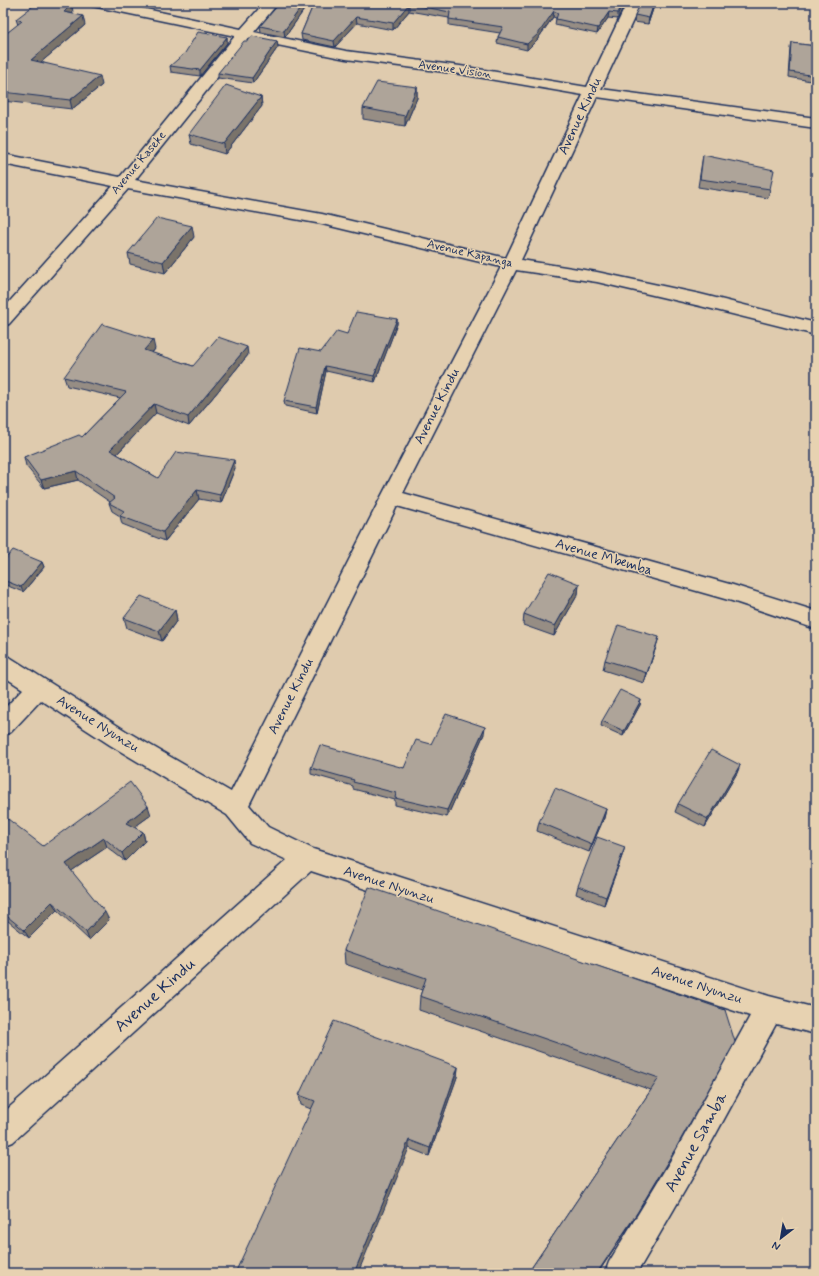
<svg xmlns="http://www.w3.org/2000/svg" width="819" height="1276" font-family="Mynerve,sans-serif">
<style>
.lines{fill:none;stroke-linecap:round;stroke-linejoin:round}
.street-casing{stroke:#1b2f5e;stroke-width:3}
.street{fill:#e7d2b1;fill-rule:evenodd}
.wall{fill:#968d84;stroke:#1b2f5e}
.shaded-wall{fill:#7a736b;stroke:#1b2f5e}
.building{fill:#aea499;stroke:#1b2f5e}
.labels{text-anchor:middle;dominant-baseline:central;stroke-width:3;stroke-linejoin:round;paint-order:stroke}
.far-street-label{font-size:12px;fill:#1b2f5e;stroke:#e7d2b1}
.street-label{font-size:14px;fill:#1b2f5e;stroke:#e7d2b1}
.near-street-label{font-size:17px;fill:#1b2f5e;stroke:#e7d2b1}
</style>
<rect width="100%" height="100%" fill="#dfcbae"/>
<filter id="ink" filterUnits="userSpaceOnUse"><feTurbulence type="fractalNoise" baseFrequency=".025" numOctaves="2"/><feDisplacementMap in="SourceGraphic" scale="8" xChannelSelector="R" yChannelSelector="G"/><feConvolveMatrix kernelMatrix="1 2 1 2 8 2 1 2 1" color-interpolation-filters="sRGB"/></filter>
<g filter="url(#ink)">
<g class="lines">
<defs>
<path id="street" d="M 90,3 L 117,3 L 241,29 L 264,3 L 278,3 L 254,32 L 346,51 L 460,66 L 587,87 L 627,3 L 641,3 L 601,89 L 816,118 L 816,128 L 597,97 L 521,260 L 597,272 L 700,294 L 816,323 L 816,335 L 700,306 L 597,282 L 516,270 L 403,493 L 733,585 L 816,611 L 816,629 L 732,601 L 397,506 L 249,805 L 268,827 L 313,849 L 769,996 L 816,1008 L 816,1034 L 776,1024 L 692,1178 L 637,1273 L 605,1273 L 609,1262 L 672,1158 L 750,1016 L 311,871 L 13,1142 L 3,1146 L 3,1113 L 287,860 L 250,843 L 227,815 L 110,745 L 41,700 L 11,732 L 3,735 L 3,710 L 23,689 L 3,676 L 3,655 L 11,658 L 126,731 L 231,792 L 381,497 L 501,267 L 322,224 L 128,189 L 9,324 L 3,326 L 3,309 L 113,186 L 3,164 L 3,154 L 120,177 L 235,36 L 97,7 L 92,6 ZM 248,39 L 346,59 L 460,74 L 583,95 L 506,258 L 322,214 L 135,180 Z"/>
</defs>
<use href="#street" class="street-casing"/>
<use href="#street" class="street"/>
</g>
<g class="wall">
<path d="M 280,3 L 308,3 L 308,4 L 285,37 L 261,32 L 260,26 Z"/>
<path d="M 314,3 L 625,3 L 618,19 L 608,18 L 597,34 L 555,25 L 556,18 L 553,17 L 537,40 L 527,50 L 497,43 L 498,37 L 500,33 L 449,25 L 449,18 L 409,11 L 393,30 L 357,23 L 335,47 L 302,40 L 301,34 Z"/>
<path d="M 641,3 L 655,3 L 648,24 L 634,22 L 635,15 Z"/>
<path d="M 73,13 L 73,14 L 85,25 L 41,62 L 102,85 L 72,109 L 3,101 L 3,36 L 18,25 L 16,19 Z"/>
<path d="M 227,37 L 227,43 L 200,76 L 171,72 L 170,66 Z"/>
<path d="M 248,41 L 277,41 L 278,47 L 253,83 L 218,78 L 218,73 Z"/>
<path d="M 792,43 L 816,46 L 816,82 L 789,77 L 791,48 Z"/>
<path d="M 417,87 L 417,98 L 405,126 L 363,119 L 363,108 Z"/>
<path d="M 261,97 L 262,106 L 225,154 L 191,144 L 189,134 Z"/>
<path d="M 703,155 L 770,189 L 768,198 L 698,187 Z"/>
<path d="M 194,237 L 165,273 L 130,264 L 128,253 Z"/>
<path d="M 397,319 L 397,324 L 375,382 L 326,371 L 317,413 L 285,406 L 284,401 L 321,352 L 347,334 Z"/>
<path d="M 155,349 L 152,353 L 193,366 L 248,355 L 189,426 L 156,413 L 117,454 L 158,478 L 235,468 L 221,503 L 199,499 L 165,541 L 122,524 L 120,516 L 112,511 L 109,503 L 110,502 L 78,480 L 44,488 L 26,466 L 24,457 L 82,437 L 120,398 L 67,386 L 64,377 Z"/>
<path d="M 3,562 L 42,562 L 44,567 L 23,592 L 3,584 Z"/>
<path d="M 579,584 L 578,594 L 554,636 L 523,625 L 524,614 Z"/>
<path d="M 175,610 L 177,620 L 162,641 L 127,628 L 124,618 Z"/>
<path d="M 656,647 L 644,683 L 603,670 L 605,660 Z"/>
<path d="M 641,700 L 640,705 L 623,736 L 601,726 L 602,721 Z"/>
<path d="M 484,734 L 447,817 L 395,805 L 395,800 L 353,789 L 353,786 L 311,774 L 311,768 L 404,768 L 431,744 Z"/>
<path d="M 740,765 L 737,773 L 705,827 L 675,812 L 678,804 Z"/>
<path d="M 606,809 L 604,818 L 589,852 L 537,831 L 539,822 Z"/>
<path d="M 151,815 L 134,827 L 143,832 L 145,841 L 125,861 L 107,847 L 71,871 L 109,920 L 89,940 L 57,910 L 29,938 L 3,917 L 3,824 L 43,846 Z"/>
<path d="M 622,856 L 604,905 L 576,894 L 578,886 Z"/>
<path d="M 344,950 L 725,1010 L 677,1146 L 631,1223 L 598,1273 L 528,1273 L 651,1090 L 419,1010 L 420,996 L 422,990 L 345,964 Z"/>
<path d="M 458,1067 L 457,1077 L 429,1156 L 301,1105 L 299,1095 Z"/>
</g>
<g class="shaded-wall">
<path d="M 304,3 L 308,3 L 308,4 L 285,37 L 284,31 Z"/>
<path d="M 623,3 L 625,3 L 618,19 L 618,13 Z"/>
<path d="M 654,3 L 655,3 L 648,24 L 649,18 Z"/>
<path d="M 72,4 L 73,13 L 66,20 L 64,12 Z"/>
<path d="M 409,4 L 409,11 L 393,30 L 393,23 Z"/>
<path d="M 554,11 L 553,17 L 537,40 L 527,50 L 527,44 Z"/>
<path d="M 609,12 L 608,18 L 597,34 L 598,28 Z"/>
<path d="M 83,16 L 85,25 L 33,69 L 31,60 Z"/>
<path d="M 356,17 L 357,23 L 335,47 L 334,41 Z"/>
<path d="M 227,37 L 227,43 L 200,76 L 200,70 Z"/>
<path d="M 277,41 L 278,47 L 253,83 L 252,78 Z"/>
<path d="M 100,76 L 102,85 L 72,109 L 70,100 Z"/>
<path d="M 417,87 L 417,98 L 405,126 L 405,116 Z"/>
<path d="M 261,97 L 262,106 L 225,154 L 224,144 Z"/>
<path d="M 192,226 L 194,237 L 165,273 L 163,262 Z"/>
<path d="M 397,319 L 397,324 L 375,382 L 374,376 Z"/>
<path d="M 153,340 L 155,349 L 146,359 L 144,350 Z"/>
<path d="M 247,347 L 248,355 L 189,426 L 188,417 Z"/>
<path d="M 325,366 L 326,371 L 317,413 L 316,407 Z"/>
<path d="M 154,404 L 156,413 L 112,459 L 110,450 Z"/>
<path d="M 234,460 L 235,468 L 221,503 L 220,495 Z"/>
<path d="M 76,471 L 78,480 L 44,488 L 41,480 Z"/>
<path d="M 197,490 L 199,499 L 165,541 L 163,532 Z"/>
<path d="M 42,562 L 44,567 L 23,592 L 21,587 Z"/>
<path d="M 579,584 L 578,594 L 554,636 L 555,626 Z"/>
<path d="M 175,610 L 177,620 L 162,641 L 159,631 Z"/>
<path d="M 659,637 L 656,647 L 644,683 L 647,673 Z"/>
<path d="M 641,700 L 640,705 L 623,736 L 624,731 Z"/>
<path d="M 485,727 L 484,734 L 447,817 L 447,810 Z"/>
<path d="M 740,765 L 737,773 L 705,827 L 708,819 Z"/>
<path d="M 148,806 L 151,815 L 129,831 L 126,823 Z"/>
<path d="M 606,809 L 604,818 L 589,852 L 592,844 Z"/>
<path d="M 143,832 L 145,841 L 125,861 L 122,853 Z"/>
<path d="M 104,838 L 107,847 L 70,872 L 66,864 Z"/>
<path d="M 625,847 L 622,856 L 604,905 L 606,897 Z"/>
<path d="M 52,902 L 57,910 L 29,938 L 24,930 Z"/>
<path d="M 105,912 L 109,920 L 89,940 L 86,932 Z"/>
<path d="M 458,1067 L 457,1077 L 429,1156 L 430,1148 Z"/>
<path d="M 409,1140 L 409,1148 L 358,1273 L 354,1273 Z"/>
<path d="M 637,1213 L 598,1273 L 597,1273 Z"/>
</g>
<g class="building">
<path d="M 37,3 L 67,3 L 72,4 L 64,12 L 83,16 L 31,60 L 100,76 L 70,100 L 3,92 L 3,36 L 22,21 L 16,19 Z"/>
<path d="M 280,3 L 304,3 L 284,31 L 260,26 Z"/>
<path d="M 314,3 L 623,3 L 618,13 L 609,12 L 598,28 L 556,19 L 558,13 L 554,11 L 538,34 L 527,44 L 498,37 L 503,27 L 449,19 L 450,12 L 409,4 L 393,23 L 356,17 L 334,41 L 301,34 Z"/>
<path d="M 641,3 L 654,3 L 649,18 L 635,15 Z"/>
<path d="M 198,32 L 227,37 L 200,70 L 170,66 L 185,53 Z"/>
<path d="M 252,36 L 277,41 L 252,78 L 218,73 L 244,41 L 248,41 Z"/>
<path d="M 792,43 L 816,46 L 816,76 L 790,72 Z"/>
<path d="M 377,82 L 417,87 L 405,116 L 363,108 Z"/>
<path d="M 226,85 L 261,97 L 224,144 L 189,134 Z"/>
<path d="M 703,155 L 774,170 L 770,189 L 700,179 Z"/>
<path d="M 157,218 L 192,226 L 163,262 L 128,253 Z"/>
<path d="M 356,312 L 397,319 L 374,376 L 325,366 L 316,407 L 284,401 L 300,348 L 321,352 L 337,331 L 347,334 Z"/>
<path d="M 102,324 L 153,340 L 144,350 L 193,366 L 218,337 L 247,347 L 188,417 L 154,404 L 110,450 L 158,478 L 176,452 L 234,460 L 220,495 L 197,490 L 163,532 L 120,516 L 124,511 L 109,503 L 115,498 L 76,471 L 41,480 L 24,457 L 79,435 L 82,437 L 126,392 L 64,377 Z"/>
<path d="M 13,550 L 42,562 L 21,587 L 3,580 L 3,562 Z"/>
<path d="M 549,572 L 579,584 L 555,626 L 524,614 Z"/>
<path d="M 141,596 L 175,610 L 159,631 L 124,618 Z"/>
<path d="M 618,625 L 659,637 L 647,673 L 605,660 Z"/>
<path d="M 620,690 L 641,700 L 624,731 L 602,721 Z"/>
<path d="M 446,714 L 485,727 L 447,810 L 395,798 L 396,793 L 353,782 L 354,780 L 311,768 L 320,745 L 404,768 L 416,740 L 431,744 Z"/>
<path d="M 711,750 L 740,765 L 708,819 L 678,804 Z"/>
<path d="M 130,782 L 148,806 L 126,823 L 143,832 L 122,853 L 104,838 L 66,864 L 105,912 L 86,932 L 52,902 L 24,930 L 3,913 L 3,824 L 8,819 L 43,846 Z"/>
<path d="M 555,788 L 606,809 L 592,844 L 539,822 Z"/>
<path d="M 597,837 L 625,847 L 606,897 L 578,886 Z"/>
<path d="M 369,887 L 725,1010 L 735,1042 L 677,1146 L 637,1213 L 597,1273 L 528,1273 L 659,1078 L 420,996 L 426,978 L 344,950 Z"/>
<path d="M 334,1021 L 458,1067 L 430,1148 L 409,1140 L 354,1273 L 235,1273 L 315,1101 L 299,1095 Z"/>
</g>
</g>
<g class="labels">
<g class="far-street-label">
<text transform="translate(455 70) rotate(8)">Avenue Vision</text>
<text transform="translate(139 163) rotate(-50)">Avenue Kaseke</text>
<text transform="translate(470 254) rotate(13)">Avenue Kapanga</text>
</g>
<g class="street-label">
<text transform="translate(580 116) rotate(-65)">Avenue Kindu</text>
<text transform="translate(437 406) rotate(-63)">Avenue Kindu</text>
<text transform="translate(604 557) rotate(16)">Avenue Mbemba</text>
<text transform="translate(291 696) rotate(-63)">Avenue Kindu</text>
<text transform="translate(98 724) rotate(32)">Avenue Nyunzu</text>
<text transform="translate(389 885) rotate(18)">Avenue Nyunzu</text>
<text transform="translate(697 985) rotate(18)">Avenue Nyunzu</text>
</g>
<g class="near-street-label">
<text transform="translate(155 995) rotate(-42)">Avenue Kindu</text>
<text transform="translate(696 1142) rotate(-61)">Avenue Samba</text>
</g>
</g>
<rect width="819" height="1276" fill="none" stroke="#e7d2b1" stroke-width="16"/>
<rect x="8" y="8" width="803" height="1260" fill="none" stroke="#1b2f5e" stroke-width="1.5" filter="url(#ink)"/>
<g transform="translate(781 1238) rotate(211)" stroke="#e7d2b1" stroke-width="3" paint-order="stroke">
<path d="M0-3L7 15L0 10L-7 15Z" fill="#1b2f5e"/>
<text y="-6" font-size="11" font-weight="bold" text-anchor="middle" fill="#1b2f5e">N</text>
</g>
</svg>
